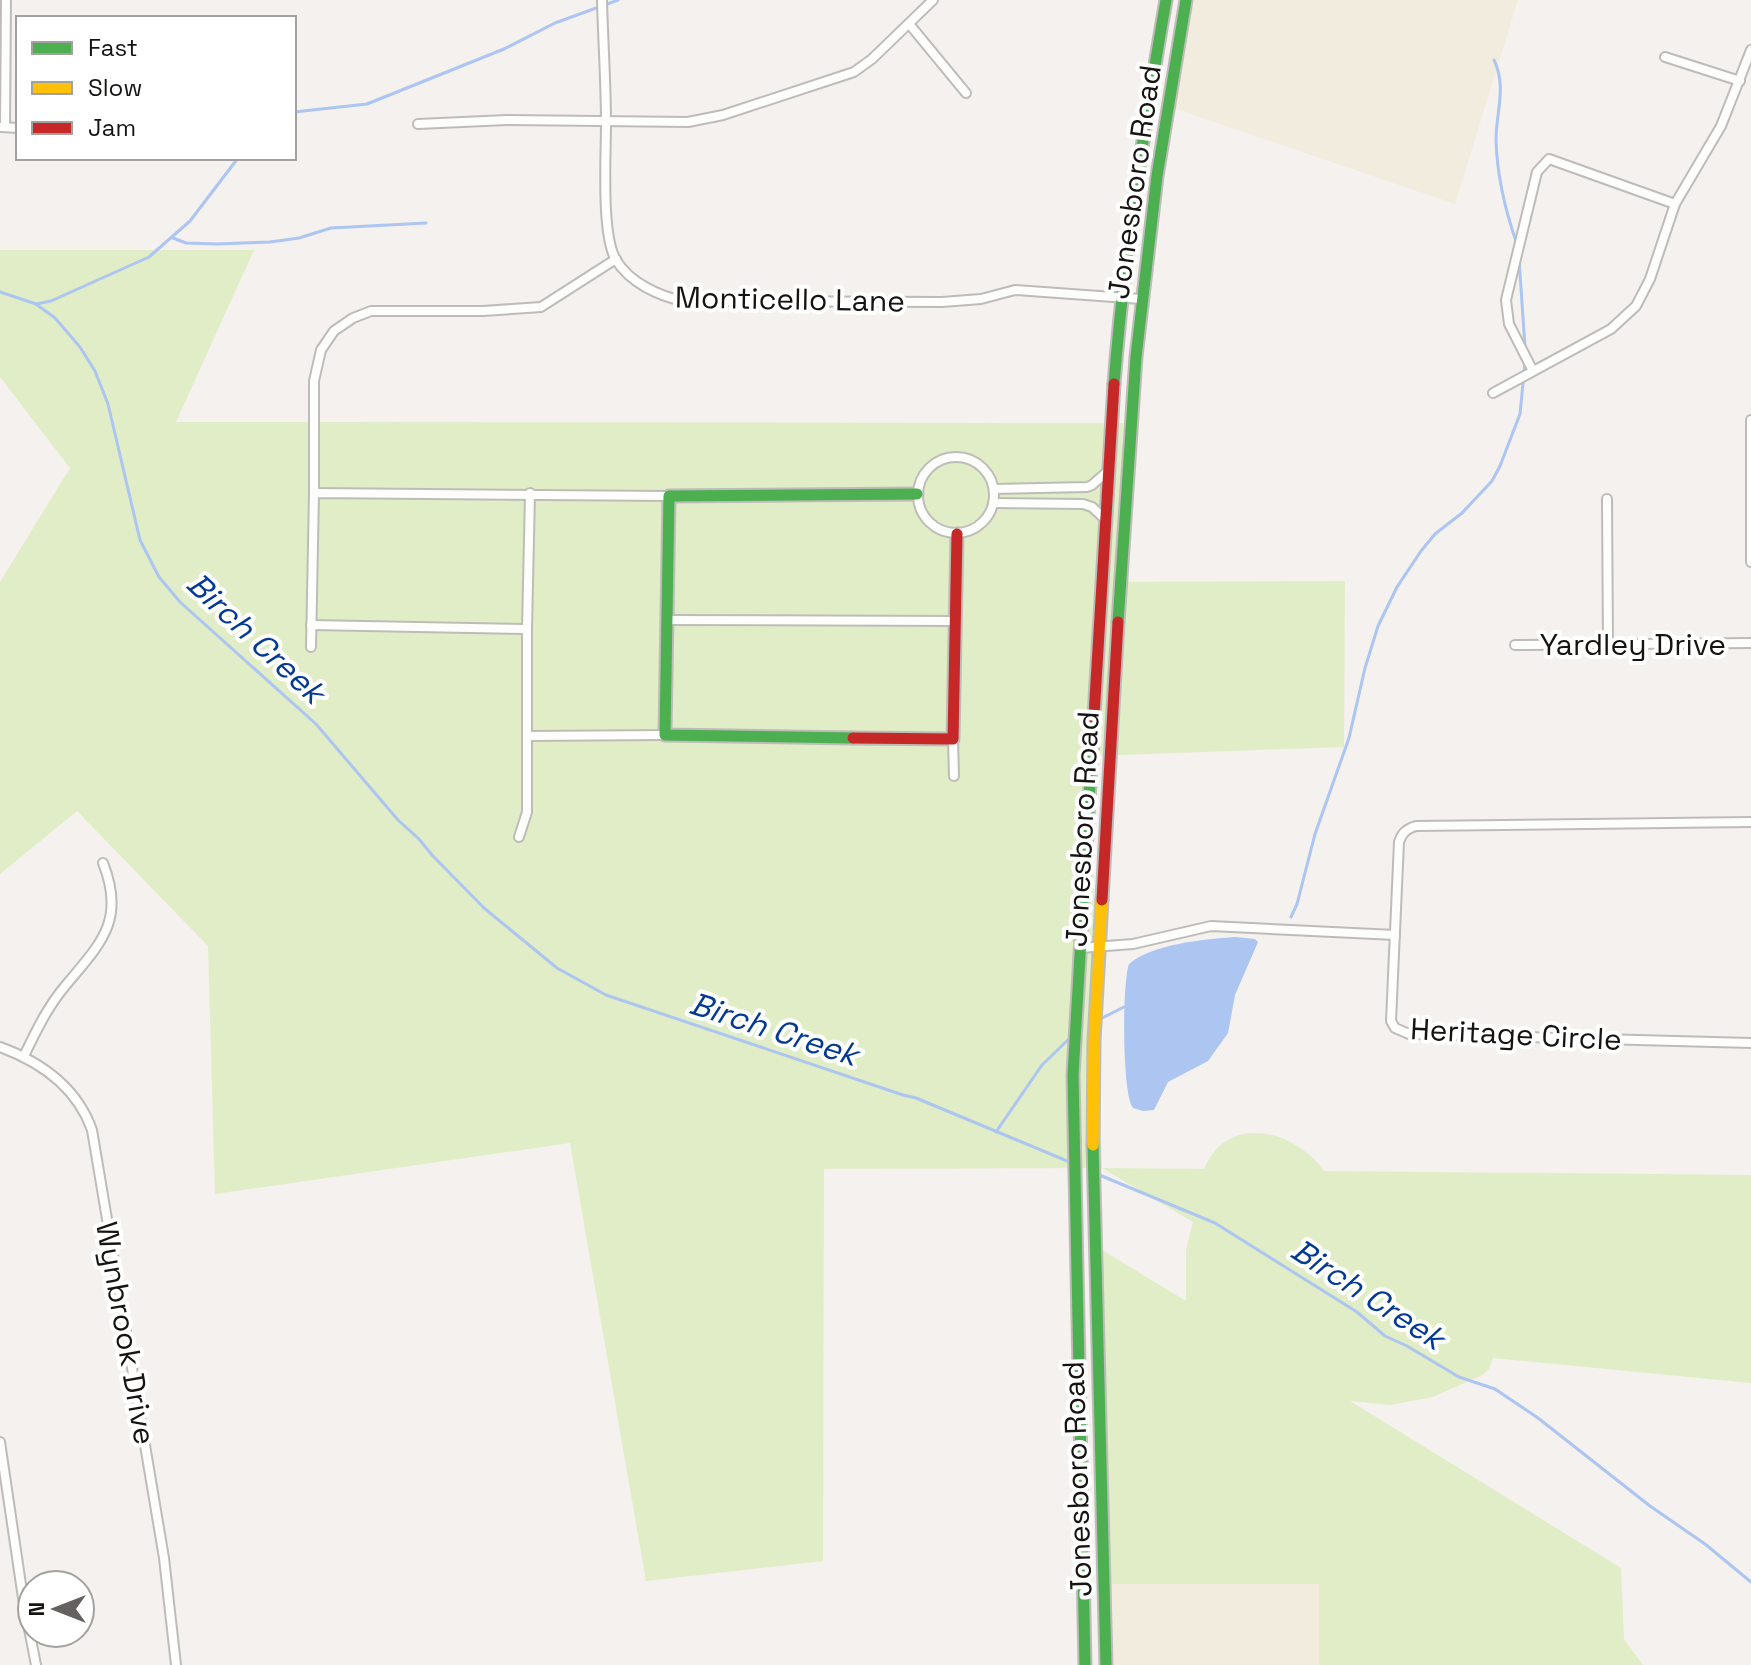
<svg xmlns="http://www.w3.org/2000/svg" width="1751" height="1665" font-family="'Space Grotesk',sans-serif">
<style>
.commercial{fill:#f2ecdf}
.green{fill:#e1edc6}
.water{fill:#acc5f1}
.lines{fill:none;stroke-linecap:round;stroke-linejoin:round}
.stream{stroke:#acc5f1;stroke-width:3}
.street-casing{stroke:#bebcb9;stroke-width:12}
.fast-casing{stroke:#bebcb9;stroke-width:15}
.slow-casing{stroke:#bebcb9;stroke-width:15}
.jam-casing{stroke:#bebcb9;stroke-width:15}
.street{stroke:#fdfdfc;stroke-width:8}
.fast{stroke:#4caf50;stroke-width:11}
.slow{stroke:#ffc107;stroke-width:11}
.jam{stroke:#c62828;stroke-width:11}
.labels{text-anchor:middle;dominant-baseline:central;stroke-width:8;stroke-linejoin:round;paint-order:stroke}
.street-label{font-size:30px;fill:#161412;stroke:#fff}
.water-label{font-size:32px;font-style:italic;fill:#053a93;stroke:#fff}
</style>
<rect width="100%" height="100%" fill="#f4f1ee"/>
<g class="commercial">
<path d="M 1183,0 L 1518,0 L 1455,204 L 1161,104 Z"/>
<path d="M 1104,1584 L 1319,1584 L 1319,1665 L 1106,1665 Z"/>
</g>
<path class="green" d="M 0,250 L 254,250 L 176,422 L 1123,423 L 1117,582 L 1345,581 L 1344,747 L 1090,756 L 1102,1168 L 1204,1169 C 1227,1113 1294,1129 1324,1171 L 1751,1175 L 1751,1383 L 1493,1358 L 1489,1369 L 1482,1375 L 1433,1397 L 1390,1405 L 1350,1401 L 1621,1568 L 1624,1639 L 1643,1665 L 1319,1665 L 1319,1584 L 1104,1584 L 1102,1250 L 1186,1301 L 1186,1250 L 1193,1222 L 1102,1168 L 824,1169 L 823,1561 L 646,1581 L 570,1143 L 215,1194 L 208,946 L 77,811 L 0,874 L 0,582 L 70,468 L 0,377 Z"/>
<path class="water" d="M 1235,937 L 1255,939 L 1258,942 L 1235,995 L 1228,1033 L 1208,1061 L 1168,1082 L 1154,1110 L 1143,1111 L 1133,1108 C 1122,1094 1122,984 1129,964 C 1151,944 1207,939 1235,937 Z"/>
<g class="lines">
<g class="stream">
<path d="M 1494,60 C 1507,87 1496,112 1496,140 C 1497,176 1505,210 1517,244"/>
<path d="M 294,112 L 367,104 L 504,49 L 555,23 L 618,0"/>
<path d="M 173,238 L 186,243 L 217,244 L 270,242 L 299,238 L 331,228 L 426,223"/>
<path d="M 1519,259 L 1525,347"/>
<path d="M 0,292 L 36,304 L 55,318 L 80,347 L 95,371 L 108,404 L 140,540 L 159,577 L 180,602 L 316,724 L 398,820 L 419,839 L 432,855 L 484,908 L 557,968 L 606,995 L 903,1095 L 916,1098 L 1072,1163"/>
<path d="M 36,304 L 51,301 L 149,257 L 190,221 L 238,158"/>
<path d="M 1291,917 L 1297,904 L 1315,834 L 1349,738 L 1365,668 L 1378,626 L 1397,587 L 1421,551 L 1435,534 L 1462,513 L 1492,481 L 1500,466 L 1520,414 L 1525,363"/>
<path d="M 1100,1019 L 1124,1007"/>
<path d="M 996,1132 L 1042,1065 L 1070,1038"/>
<path d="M 1097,1174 L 1215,1223 L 1357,1312 L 1385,1336 L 1407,1346 L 1459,1377 L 1495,1389 L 1538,1418 L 1650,1506 L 1705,1544 L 1751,1582"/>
</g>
<defs>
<g id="street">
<path d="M 602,0 C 603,41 606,83 606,124 C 606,155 601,235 616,260 C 630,283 659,296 683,301 L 942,302 L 981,299 L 1015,290 L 1141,299"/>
<path d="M 910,25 L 966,93"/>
<path d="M 1665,57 L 1740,81"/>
<path d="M 418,124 L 507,120 L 688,122 L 723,115 L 854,72 L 872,59 L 933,0"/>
<path d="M 1,127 L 18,128"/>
<path d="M 5,127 L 6,0"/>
<path d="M 1533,371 L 1509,324 L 1506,300 L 1537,172 L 1549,159 L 1675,204"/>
<path d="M 1493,393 L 1611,329 L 1636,306 L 1650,279 L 1675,204 L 1721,126 L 1751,50"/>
<path d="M 1751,420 L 1751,562"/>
<circle cx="956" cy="495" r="38"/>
<path d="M 994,489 L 1087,487 L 1092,485 L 1108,471"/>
<path d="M 314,493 L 314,381 L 321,350 L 334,331 L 353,318 L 371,311 L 483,311 L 541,307 L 616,259"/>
<path d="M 1607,499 L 1608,644"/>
<path d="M 993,503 L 1083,504 L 1092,507 L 1105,519"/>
<path d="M 667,620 L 956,621"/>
<path d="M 311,625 L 527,629 L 530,493"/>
<path d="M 1515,645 L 1751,643"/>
<path d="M 311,647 L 314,493 L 669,496"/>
<path d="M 527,736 L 665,735"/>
<path d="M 953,739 L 954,776"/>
<path d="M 1751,822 L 1416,826 C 1406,829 1402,833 1399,842 L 1391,1021 L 1395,1028 L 1409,1034 L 1751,1043"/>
<path d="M 519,837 L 527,812 L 527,629"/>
<path d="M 1080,948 L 1133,944 L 1211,926 L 1395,935"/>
<path d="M 0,1047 C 41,1062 77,1088 92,1130 L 164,1558 L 176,1665"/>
<path d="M 24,1056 C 36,1031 48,1006 66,985 C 100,944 126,921 103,863"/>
<path d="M 0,1442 L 23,1598 L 36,1665"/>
</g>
<g id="fast">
<path d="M 1114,384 C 1124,255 1144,128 1166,0"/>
<path d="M 1118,622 L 1136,357 L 1157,176 L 1186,0"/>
<path d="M 853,738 L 665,735 L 669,496 L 917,494"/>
<path d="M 1093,1145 L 1106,1665"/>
<path d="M 1085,1665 L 1073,1075 L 1092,749"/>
</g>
<path id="slow" d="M 1093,1145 L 1094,1041 L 1102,900"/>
<g id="jam">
<path d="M 853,738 L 953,739 L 957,534"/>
<path d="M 1092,749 L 1114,384"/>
<path d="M 1102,900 L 1118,622"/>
</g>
</defs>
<use href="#street" class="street-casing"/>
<use href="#fast" class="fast-casing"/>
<use href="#slow" class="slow-casing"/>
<use href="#jam" class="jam-casing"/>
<use href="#street" class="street"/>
<use href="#fast" class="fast"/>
<use href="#slow" class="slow"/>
<use href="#jam" class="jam"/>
</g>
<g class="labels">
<g class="street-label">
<text transform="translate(1134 182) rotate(-82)">Jonesboro Road</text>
<text transform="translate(790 299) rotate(1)">Monticello Lane</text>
<text x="1633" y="644">Yardley Drive</text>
<text transform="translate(1082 829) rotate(-87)">Jonesboro Road</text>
<text transform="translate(1516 1034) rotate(3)">Heritage Circle</text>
<text transform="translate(126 1333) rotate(80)">Wynbrook Drive</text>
<text transform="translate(1077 1479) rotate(-92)">Jonesboro Road</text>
</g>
<g class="water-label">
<text transform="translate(256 638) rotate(43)">Birch Creek</text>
<text transform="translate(774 1029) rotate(18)">Birch Creek</text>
<text transform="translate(1368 1294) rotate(33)">Birch Creek</text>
</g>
</g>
<rect x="16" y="16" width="280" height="144" fill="#ffffff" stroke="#a2a1a0" stroke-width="2"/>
<rect x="32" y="42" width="40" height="12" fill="#4caf50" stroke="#a2a1a0" stroke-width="2"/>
<text x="88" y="56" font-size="24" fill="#161412">Fast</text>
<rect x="32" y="82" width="40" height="12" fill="#ffc107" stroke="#a2a1a0" stroke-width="2"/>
<text x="88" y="96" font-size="24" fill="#161412">Slow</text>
<rect x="32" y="122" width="40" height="12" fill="#c62828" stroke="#a2a1a0" stroke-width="2"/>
<text x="88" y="136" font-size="24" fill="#161412">Jam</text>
<g transform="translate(56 1609) rotate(270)"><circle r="38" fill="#ffffff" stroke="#a2a1a0" stroke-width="2"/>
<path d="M0-6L14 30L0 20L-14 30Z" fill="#64615f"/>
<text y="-12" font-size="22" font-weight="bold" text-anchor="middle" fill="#161412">N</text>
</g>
</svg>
